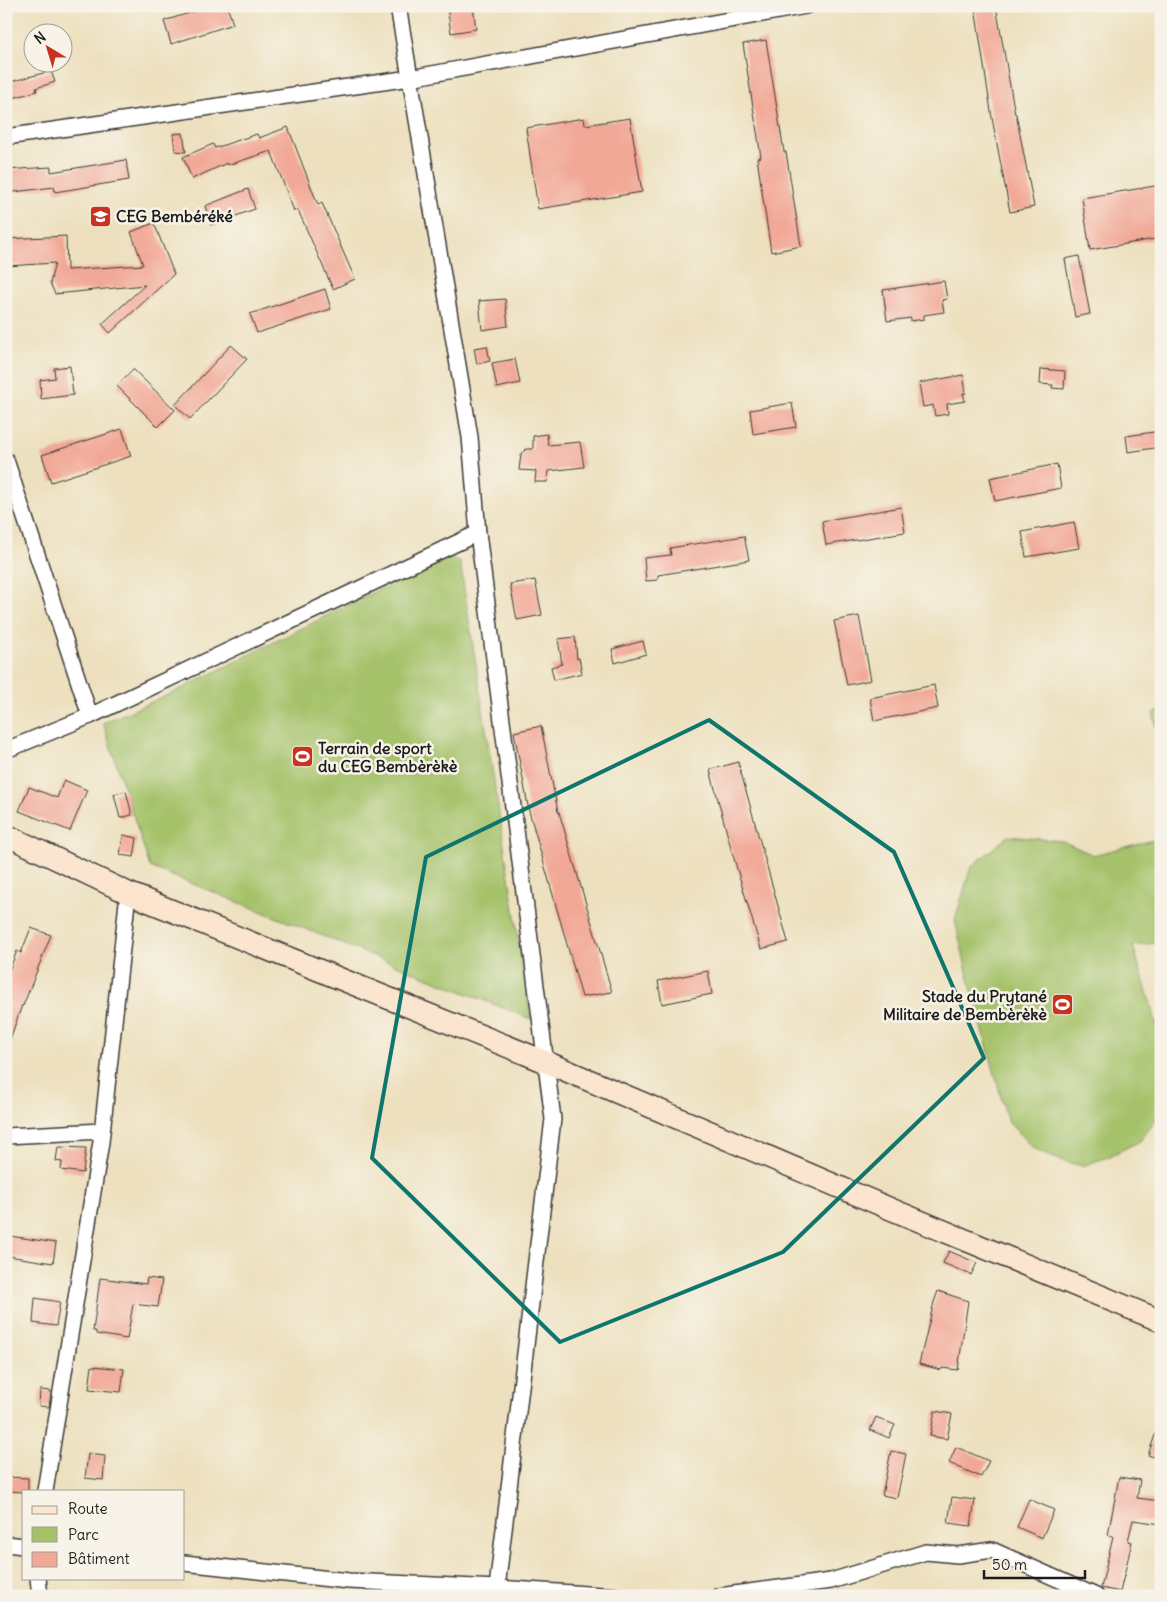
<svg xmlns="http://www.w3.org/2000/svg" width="1167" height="1602" font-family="Delius,sans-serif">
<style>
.green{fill:#a5c26a;stroke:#606f43}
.building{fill:#f2a896}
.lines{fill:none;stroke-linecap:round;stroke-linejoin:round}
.minor-casing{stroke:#3b3934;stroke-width:18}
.secondary-casing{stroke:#3b3934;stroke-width:24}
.minor{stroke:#fff;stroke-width:15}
.secondary{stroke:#fce5cf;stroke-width:21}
.marked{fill:none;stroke:#0f766e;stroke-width:4;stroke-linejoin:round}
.labels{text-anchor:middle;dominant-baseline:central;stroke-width:5;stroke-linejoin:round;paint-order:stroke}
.poi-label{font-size:16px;font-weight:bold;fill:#1c1c1c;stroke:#f7f3e8;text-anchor:start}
</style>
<rect width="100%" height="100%" fill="#f7f3e8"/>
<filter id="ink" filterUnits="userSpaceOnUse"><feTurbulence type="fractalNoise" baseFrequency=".02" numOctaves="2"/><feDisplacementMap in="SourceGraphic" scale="10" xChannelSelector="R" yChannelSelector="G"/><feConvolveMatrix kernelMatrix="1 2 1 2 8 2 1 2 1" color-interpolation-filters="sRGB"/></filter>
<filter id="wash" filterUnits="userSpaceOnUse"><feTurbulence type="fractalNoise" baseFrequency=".0096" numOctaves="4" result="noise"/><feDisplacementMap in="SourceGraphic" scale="20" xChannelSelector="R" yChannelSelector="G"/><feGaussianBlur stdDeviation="1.12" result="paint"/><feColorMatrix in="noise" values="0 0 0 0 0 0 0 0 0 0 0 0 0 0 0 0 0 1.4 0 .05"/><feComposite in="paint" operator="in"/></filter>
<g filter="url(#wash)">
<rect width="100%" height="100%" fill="#ede0be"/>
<g class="green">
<path d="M 447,555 L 460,562 L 531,1019 L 150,867 C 134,819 119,771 103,723 L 177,691 Z"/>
<path d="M 1161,711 L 1161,749 L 1153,713 Z"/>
<path d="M 1008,836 L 1062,841 L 1093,855 L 1161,838 L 1161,942 L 1133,946 L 1161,1038 L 1161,1114 L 1140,1141 L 1108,1157 L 1082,1166 L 1057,1159 L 1033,1148 L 1008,1122 L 967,972 L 955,920 L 971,867 Z"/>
</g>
<g id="blocks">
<g class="building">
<path d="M 211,6 L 227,6 L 233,24 L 171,44 L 164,21 Z"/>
<path d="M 447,6 L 473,6 L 476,29 L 451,33 Z"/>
<path d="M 987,6 L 996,6 L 1015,114 L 1016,114 L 1034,207 L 1010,212 L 992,118 L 975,8 Z"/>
<path d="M 766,40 L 784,152 L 786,152 L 801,246 L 771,252 L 757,158 L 761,157 L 743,44 Z"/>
<path d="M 51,71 L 55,82 L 36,88 L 37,91 L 6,100 L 6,83 Z"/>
<path d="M 584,118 L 585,125 L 630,118 L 642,192 L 538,209 L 526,128 Z"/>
<path d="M 288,127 L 318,205 L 322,203 L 355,279 L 333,289 L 298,210 L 294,211 L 271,151 L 228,165 L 227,163 L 192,179 L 183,157 L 213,144 L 215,148 L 257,134 L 259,138 Z"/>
<path d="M 183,133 L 186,152 L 175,151 L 173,134 Z"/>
<path d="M 126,160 L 129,180 L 55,192 L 54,187 L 6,193 L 6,170 L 51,167 L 51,172 Z"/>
<path d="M 1161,185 L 1161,238 L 1090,250 L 1082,198 Z"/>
<path d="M 248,189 L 255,209 L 211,225 L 205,206 Z"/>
<path d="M 154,223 L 174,274 L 110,333 L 102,324 L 145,285 L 55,294 L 50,283 L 55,263 L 6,266 L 6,239 L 66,236 L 67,270 L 143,265 L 131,232 Z"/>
<path d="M 1079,256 L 1090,314 L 1075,317 L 1065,259 Z"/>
<path d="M 944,281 L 947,299 L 942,300 L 944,312 L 924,315 L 924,319 L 911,321 L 911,318 L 887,321 L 883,290 Z"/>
<path d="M 325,289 L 331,309 L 257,333 L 250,314 Z"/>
<path d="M 505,299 L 508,326 L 482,330 L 479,301 Z"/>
<path d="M 231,345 L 247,359 L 190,419 L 175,405 Z"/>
<path d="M 487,346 L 490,361 L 477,364 L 474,348 Z"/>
<path d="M 515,359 L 520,383 L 497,388 L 492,363 Z"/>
<path d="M 70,366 L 73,395 L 41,399 L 40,380 L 55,378 L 54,368 Z"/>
<path d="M 133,369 L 175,410 L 158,427 L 117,386 Z"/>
<path d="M 1041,369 L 1065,371 L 1064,389 L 1052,388 L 1053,385 L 1040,384 Z"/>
<path d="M 963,375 L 966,393 L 963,393 L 965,401 L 947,404 L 948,414 L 935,416 L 933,405 L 923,407 L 919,383 Z"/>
<path d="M 792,403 L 796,427 L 753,434 L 750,410 Z"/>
<path d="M 122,429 L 131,456 L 51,482 L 42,455 Z"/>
<path d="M 1161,431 L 1161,447 L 1128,452 L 1126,436 Z"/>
<path d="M 547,434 L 548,445 L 580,442 L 584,467 L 549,471 L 547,482 L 535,482 L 536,471 L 519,470 L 521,454 L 526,449 L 533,449 L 533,436 Z"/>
<path d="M 1057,464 L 1061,488 L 995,501 L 990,478 Z"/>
<path d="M 901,507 L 905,532 L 826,545 L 822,521 Z"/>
<path d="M 1074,522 L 1079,548 L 1026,557 L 1022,532 Z"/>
<path d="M 744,536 L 749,560 L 658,575 L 658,580 L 646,581 L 644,558 L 671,555 L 670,548 Z"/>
<path d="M 535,580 L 542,615 L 517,620 L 510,584 Z"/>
<path d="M 859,616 L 871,680 L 847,685 L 834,621 Z"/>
<path d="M 575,637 L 577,659 L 579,658 L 582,673 L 554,680 L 551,667 L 562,664 L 558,639 Z"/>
<path d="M 643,641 L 646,654 L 615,663 L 612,649 Z"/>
<path d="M 934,685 L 938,708 L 874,721 L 870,698 Z"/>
<path d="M 541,726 L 558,812 L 559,812 L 612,992 L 582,997 L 529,811 L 514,732 Z"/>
<path d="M 738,762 L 788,942 L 761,949 L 732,852 L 710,770 Z"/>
<path d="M 64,780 L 87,790 L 70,831 L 19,811 L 29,787 L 57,798 Z"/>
<path d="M 126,791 L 132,815 L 120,818 L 114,794 Z"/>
<path d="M 123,835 L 137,838 L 134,857 L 120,855 Z"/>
<path d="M 31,928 L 51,935 L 23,1006 L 22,1005 L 8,1045 L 6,1045 L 6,978 L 17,951 L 21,953 Z"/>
<path d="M 708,971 L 712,994 L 662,1004 L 658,981 Z"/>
<path d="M 58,1147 L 86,1148 L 83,1173 L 61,1170 L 62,1162 L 56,1161 Z"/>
<path d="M 10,1236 L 56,1243 L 53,1263 L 8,1256 Z"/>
<path d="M 949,1251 L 977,1263 L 971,1275 L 943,1263 Z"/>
<path d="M 100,1278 L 146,1284 L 147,1278 L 162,1280 L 158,1307 L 133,1304 L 127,1339 L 96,1334 L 96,1331 L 93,1331 Z"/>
<path d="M 938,1291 L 968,1301 L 958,1370 L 942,1368 L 941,1370 L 919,1364 L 934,1302 Z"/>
<path d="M 35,1298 L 60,1302 L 56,1326 L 33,1323 Z"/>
<path d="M 92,1366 L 124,1369 L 121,1392 L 89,1389 Z"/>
<path d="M 40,1390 L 51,1391 L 49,1407 L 39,1406 Z"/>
<path d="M 935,1411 L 952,1414 L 947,1439 L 930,1436 Z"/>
<path d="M 876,1417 L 895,1425 L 889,1438 L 870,1430 Z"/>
<path d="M 1159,1424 L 1161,1424 L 1161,1460 L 1148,1455 Z"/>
<path d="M 956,1447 L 989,1461 L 981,1477 L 949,1463 Z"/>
<path d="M 891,1451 L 906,1454 L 897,1498 L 882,1495 Z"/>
<path d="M 88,1454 L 105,1456 L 103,1480 L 85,1478 Z"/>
<path d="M 6,1477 L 28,1478 L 28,1491 L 24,1491 L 24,1492 L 6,1491 Z"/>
<path d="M 1119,1477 L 1140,1480 L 1137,1498 L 1161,1501 L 1161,1524 L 1133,1520 L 1128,1541 L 1132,1542 L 1120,1592 L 1101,1588 L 1113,1536 L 1108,1535 Z"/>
<path d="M 952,1497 L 975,1500 L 971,1526 L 948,1523 Z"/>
<path d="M 1029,1499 L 1054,1510 L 1042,1538 L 1017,1527 Z"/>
</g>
</g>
</g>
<g filter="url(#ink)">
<use href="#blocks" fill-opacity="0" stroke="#3b3934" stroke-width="1"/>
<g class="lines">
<defs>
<g id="minor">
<path d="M 398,6 L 470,437 L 478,533 L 553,1119 L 497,1588"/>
<path d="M 6,137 L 410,78 L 806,6"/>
<path d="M 6,460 L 90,716"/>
<path d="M 6,750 L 90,716 L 478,533"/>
<path d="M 6,1136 L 102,1131"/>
<path d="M 45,1491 L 101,1142 L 128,893"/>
<path d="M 6,1544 L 24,1546"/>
<path d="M 184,1563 L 349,1581 L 497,1588 L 617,1596"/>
<path d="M 38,1578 L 40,1596"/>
<path d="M 719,1596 L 831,1581 L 926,1552 L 958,1555 L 992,1550 L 1096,1596"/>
</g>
<path id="secondary" d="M 6,835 L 128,893 L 546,1062 L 893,1210 L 1161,1321"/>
</defs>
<use href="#minor" class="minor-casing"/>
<use href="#secondary" class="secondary-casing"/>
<use href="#minor" class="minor"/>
<use href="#secondary" class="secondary"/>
</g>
</g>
<path class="marked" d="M 709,720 L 894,852 L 984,1058 L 783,1252 L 560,1342 L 372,1158 L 426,857 Z"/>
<defs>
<symbol id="school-square" viewBox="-11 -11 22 22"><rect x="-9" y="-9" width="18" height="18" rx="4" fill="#c8321e" stroke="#f7f3e8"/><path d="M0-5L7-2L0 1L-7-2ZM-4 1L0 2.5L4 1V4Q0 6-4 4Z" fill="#fff"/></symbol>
<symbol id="stadium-square" viewBox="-11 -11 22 22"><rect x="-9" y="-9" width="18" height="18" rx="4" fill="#c8321e" stroke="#f7f3e8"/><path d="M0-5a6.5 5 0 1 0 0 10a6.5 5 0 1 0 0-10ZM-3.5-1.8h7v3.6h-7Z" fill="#fff"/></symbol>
</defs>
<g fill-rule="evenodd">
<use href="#school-square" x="88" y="204" width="25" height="25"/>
<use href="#stadium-square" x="290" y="744" width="25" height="25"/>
<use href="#stadium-square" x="1050" y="992" width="25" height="25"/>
</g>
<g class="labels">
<g class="poi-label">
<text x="116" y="216">CEG Bembéréké</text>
<text x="318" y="748">Terrain de sport<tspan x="318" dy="18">du CEG Bembèrèkè</tspan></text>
<text x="1047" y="996" text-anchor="end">Stade du Prytané<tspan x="1047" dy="18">Militaire de Bembèrèkè</tspan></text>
</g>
</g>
<rect width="1167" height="1602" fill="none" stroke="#f7f3e8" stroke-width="25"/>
<rect x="22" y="1490" width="162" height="90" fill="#f7f3e8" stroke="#9f9d96"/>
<rect x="32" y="1506" width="25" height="8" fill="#fce5cf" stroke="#9f9d96"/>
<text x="68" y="1514" font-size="15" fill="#1c1c1c">Route</text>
<rect x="32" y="1527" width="25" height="15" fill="#a5c26a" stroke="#9f9d96"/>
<text x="68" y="1540" font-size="15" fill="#1c1c1c">Parc</text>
<rect x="32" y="1552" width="25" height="15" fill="#f2a896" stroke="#9f9d96"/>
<text x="68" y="1564" font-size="15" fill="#1c1c1c">Bâtiment</text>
<g transform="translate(48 48) rotate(322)"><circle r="24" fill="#f7f3e8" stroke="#9f9d96"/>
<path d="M0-4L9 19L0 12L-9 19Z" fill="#c8321e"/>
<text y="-8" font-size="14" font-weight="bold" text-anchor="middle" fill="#1c1c1c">N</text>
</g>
<path d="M984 1570v8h101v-8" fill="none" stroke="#1c1c1c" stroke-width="2.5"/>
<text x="992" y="1570" font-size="15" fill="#1c1c1c" stroke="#f7f3e8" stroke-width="4" paint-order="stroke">50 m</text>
</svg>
